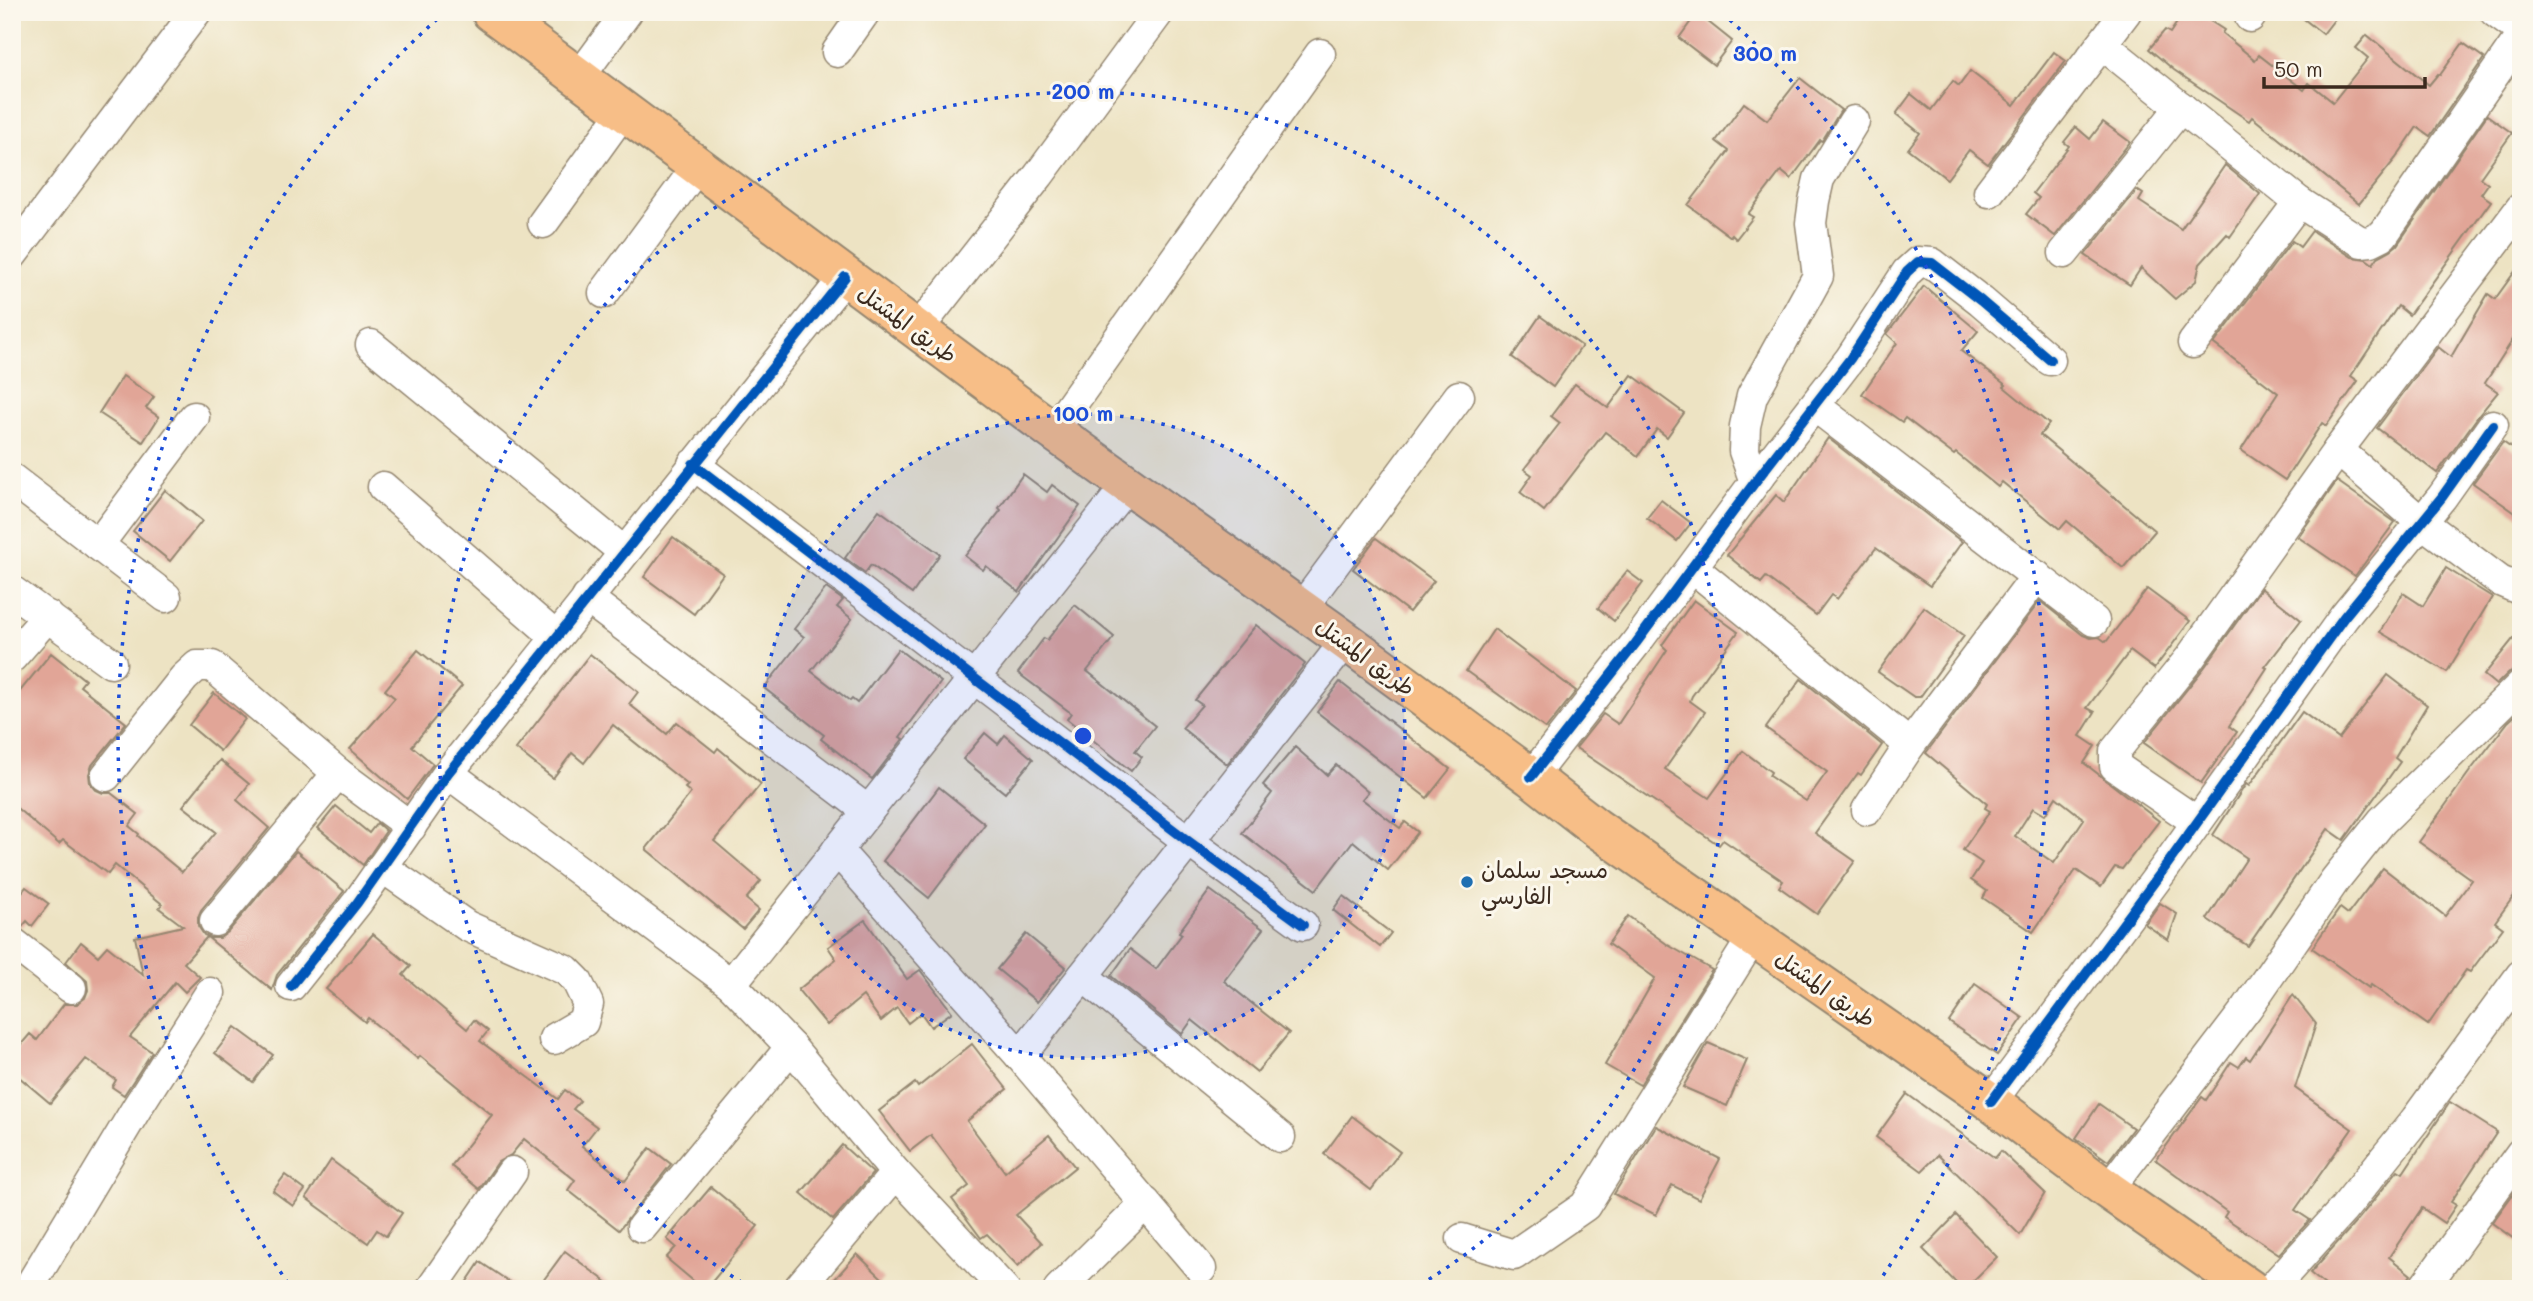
<svg xmlns="http://www.w3.org/2000/svg" width="2533" height="1301" font-family="Mali,'Playpen Sans Arabic',sans-serif">
<style>
.building{fill:#e1a597;fill-rule:evenodd}
.lines{fill:none;stroke-linecap:round;stroke-linejoin:round}
.minor-casing{stroke:#948670;stroke-width:33}
.major-casing{stroke:#948670;stroke-width:42}
.minor{stroke:#fff;stroke-width:30}
.major{stroke:#f7be87;stroke-width:38}
.cycleway-casing{stroke:#fbf7ec;stroke-width:15}
.cycleway{stroke:#0057b8;stroke-width:10}
.ring{fill:none;stroke:#1d4ed8;stroke-width:3.5;stroke-dasharray:3.5 7}
.poi-dot{fill:#1f6fb2;stroke:#fbf7ec;stroke-width:2.5}
.labels{text-anchor:middle;dominant-baseline:central;stroke-width:6;stroke-linejoin:round;paint-order:stroke}
.street-label{font-size:23px;fill:#3b2a1e;stroke:#fbf7ec}
.poi-label{font-size:23px;fill:#3b2a1e;stroke:#fbf7ec;text-anchor:start}
.centre{fill:#1d4ed8;stroke:#fbf7ec;stroke-width:3.5}
.ring-label{font-size:21px;text-anchor:middle;font-weight:bold;fill:#1d4ed8;stroke:#fbf7ec;stroke-width:6;stroke-linejoin:round;paint-order:stroke}
</style>
<rect width="100%" height="100%" fill="#fbf7ec"/>
<filter id="ink" filterUnits="userSpaceOnUse"><feTurbulence type="fractalNoise" baseFrequency=".0143" numOctaves="2"/><feDisplacementMap in="SourceGraphic" scale="14" xChannelSelector="R" yChannelSelector="G"/><feConvolveMatrix kernelMatrix="1 2 1 2 8 2 1 2 1" color-interpolation-filters="sRGB"/></filter>
<filter id="wash" filterUnits="userSpaceOnUse"><feTurbulence type="fractalNoise" baseFrequency=".00686" numOctaves="4" result="noise"/><feDisplacementMap in="SourceGraphic" scale="28" xChannelSelector="R" yChannelSelector="G"/><feGaussianBlur stdDeviation="1.57" result="paint"/><feColorMatrix in="noise" values="0 0 0 0 0 0 0 0 0 0 0 0 0 0 0 0 0 1.4 0 .05"/><feComposite in="paint" operator="in"/></filter>
<g filter="url(#wash)">
<rect width="100%" height="100%" fill="#ede3c3"/>
<g id="blocks">
<g class="building">
<path d="M 2184,12 L 2196,12 L 2224,30 L 2222,33 L 2255,60 L 2259,55 L 2304,90 L 2309,83 L 2333,102 L 2368,58 L 2356,48 L 2367,35 L 2429,85 L 2438,74 L 2440,75 L 2463,43 L 2484,58 L 2430,136 L 2417,127 L 2396,158 L 2359,204 L 2252,117 L 2249,121 L 2174,70 L 2149,49 L 2165,30 L 2170,33 Z"/>
<path d="M 2295,12 L 2340,12 L 2323,34 Z"/>
<path d="M 1697,13 L 1732,41 L 1714,65 L 1679,38 Z"/>
<path d="M 2054,52 L 2066,61 L 1988,164 L 1969,150 L 1947,179 L 1908,149 L 1920,133 L 1896,114 L 1911,94 L 1931,110 L 1953,81 L 1959,86 L 1970,71 L 2014,105 Z"/>
<path d="M 1800,78 L 1841,110 L 1822,141 L 1820,140 L 1791,179 L 1781,171 L 1748,214 L 1753,217 L 1736,239 L 1732,235 L 1731,237 L 1688,205 L 1729,151 L 1716,141 L 1744,103 L 1767,120 Z"/>
<path d="M 2487,115 L 2512,133 L 2480,178 L 2488,184 L 2481,194 L 2491,201 L 2409,315 L 2398,306 L 2351,376 L 2358,381 L 2326,426 L 2322,423 L 2285,480 L 2241,450 L 2278,393 L 2214,344 L 2292,241 L 2300,247 L 2312,231 L 2352,257 L 2366,259 L 2373,264 L 2378,257 L 2391,250 L 2397,245 Z"/>
<path d="M 2103,122 L 2130,142 L 2055,236 L 2026,214 L 2039,198 L 2033,193 L 2069,146 L 2064,142 L 2076,127 L 2090,139 Z"/>
<path d="M 2225,165 L 2260,194 L 2230,237 L 2227,234 L 2200,264 L 2196,281 L 2175,299 L 2141,268 L 2130,285 L 2085,255 L 2137,190 L 2143,194 L 2139,201 L 2181,229 Z"/>
<path d="M 2521,263 L 2521,327 L 2485,383 L 2498,392 L 2479,415 L 2437,473 L 2377,428 L 2438,347 L 2451,357 L 2488,294 L 2495,299 Z"/>
<path d="M 1924,286 L 1978,331 L 1961,351 L 2006,385 L 2004,387 L 2049,424 L 2040,435 L 2155,531 L 2123,568 L 2067,521 L 2060,529 L 2002,482 L 1998,487 L 1956,453 L 1954,455 L 1905,418 L 1902,422 L 1862,394 L 1897,343 L 1887,334 Z"/>
<path d="M 1540,316 L 1582,346 L 1553,387 L 1512,357 Z"/>
<path d="M 1632,375 L 1684,413 L 1667,437 L 1657,429 L 1638,456 L 1605,432 L 1544,511 L 1520,492 L 1532,475 L 1524,469 L 1560,423 L 1551,416 L 1575,384 L 1608,408 Z"/>
<path d="M 123,376 L 154,397 L 146,408 L 159,417 L 143,442 L 99,413 Z"/>
<path d="M 1828,438 L 1962,542 L 1930,586 L 1876,548 L 1837,599 L 1831,595 L 1816,615 L 1766,577 L 1761,583 L 1727,555 L 1776,495 L 1784,502 Z"/>
<path d="M 2503,442 L 2521,455 L 2521,517 L 2473,483 Z"/>
<path d="M 1023,474 L 1047,492 L 1052,485 L 1080,506 L 1019,592 L 986,566 L 983,570 L 965,556 L 1001,510 L 999,508 Z"/>
<path d="M 2337,481 L 2395,522 L 2355,576 L 2298,537 Z"/>
<path d="M 165,490 L 202,521 L 170,561 L 133,531 Z"/>
<path d="M 1661,500 L 1691,523 L 1677,541 L 1647,518 Z"/>
<path d="M 879,510 L 940,554 L 912,594 L 871,565 L 865,573 L 845,558 Z"/>
<path d="M 673,537 L 723,574 L 694,614 L 644,577 Z"/>
<path d="M 1376,538 L 1434,581 L 1409,612 L 1353,569 Z"/>
<path d="M 2446,568 L 2492,597 L 2447,672 L 2380,632 L 2403,593 L 2423,606 Z"/>
<path d="M 1627,571 L 1643,583 L 1614,621 L 1598,608 Z"/>
<path d="M 826,588 L 843,600 L 837,607 L 852,619 L 811,671 L 850,701 L 852,699 L 857,703 L 898,649 L 941,682 L 900,737 L 903,739 L 872,779 L 821,739 L 824,735 L 764,688 L 804,637 L 794,629 Z"/>
<path d="M 2261,588 L 2301,620 L 2265,667 L 2267,668 L 2229,726 L 2237,732 L 2201,783 L 2144,743 L 2204,668 Z"/>
<path d="M 2147,589 L 2190,621 L 2154,669 L 2130,651 L 2087,708 L 2095,712 L 2080,736 L 2095,746 L 2084,763 L 2159,821 L 2122,869 L 2115,867 L 2101,887 L 2076,870 L 2033,932 L 1983,898 L 1987,891 L 1971,880 L 1982,863 L 1963,850 L 1990,811 L 1985,808 L 1987,804 L 1926,753 L 2040,601 L 2083,635 L 2091,638 L 2099,637 L 2106,642 ZM 2056,797 L 2084,819 L 2054,863 L 2015,836 L 2033,808 L 2045,815 Z"/>
<path d="M 1694,600 L 1738,632 L 1692,696 L 1690,701 L 1705,712 L 1665,769 L 1709,798 L 1743,751 L 1771,772 L 1769,776 L 1806,801 L 1827,772 L 1766,728 L 1801,679 L 1882,745 L 1861,775 L 1858,773 L 1815,833 L 1855,861 L 1817,914 L 1779,887 L 1783,881 L 1723,840 L 1719,845 L 1576,748 L 1603,714 L 1618,724 L 1667,650 L 1662,645 Z"/>
<path d="M 1075,605 L 1114,637 L 1087,671 L 1155,726 L 1135,751 L 1142,757 L 1131,771 L 1067,719 L 1071,713 L 1018,673 L 1044,638 L 1047,640 Z"/>
<path d="M 1924,607 L 1964,636 L 1920,697 L 1914,697 L 1878,672 Z"/>
<path d="M 1256,625 L 1305,664 L 1227,764 L 1182,728 L 1202,705 L 1195,700 Z"/>
<path d="M 1494,629 L 1576,691 L 1546,729 L 1466,671 Z"/>
<path d="M 2521,629 L 2521,668 L 2509,672 L 2496,685 L 2484,675 Z"/>
<path d="M 418,650 L 462,686 L 412,746 L 433,764 L 407,799 L 350,749 L 395,698 L 385,690 Z"/>
<path d="M 51,653 L 85,680 L 80,686 L 126,723 L 92,765 L 89,774 L 90,783 L 96,790 L 103,793 L 111,793 L 138,814 L 129,826 L 139,834 L 138,836 L 182,872 L 216,832 L 183,806 L 220,760 L 249,784 L 237,800 L 269,828 L 201,910 L 198,917 L 198,926 L 204,935 L 211,938 L 220,938 L 228,932 L 296,851 L 344,891 L 277,975 L 272,990 L 207,937 L 184,963 L 200,977 L 185,992 L 175,982 L 130,1037 L 152,1052 L 124,1095 L 112,1087 L 116,1080 L 86,1059 L 50,1103 L 12,1071 L 12,1055 L 30,1034 L 37,1040 L 64,1004 L 77,1004 L 85,998 L 88,990 L 87,981 L 66,962 L 81,942 L 98,956 L 107,946 L 143,975 L 135,937 L 183,926 L 159,908 L 162,904 L 115,865 L 108,874 L 63,840 L 59,844 L 12,804 L 12,701 Z"/>
<path d="M 590,654 L 638,692 L 629,704 L 667,734 L 677,722 L 715,752 L 718,748 L 761,784 L 714,841 L 761,881 L 746,899 L 759,910 L 743,929 L 646,849 L 691,793 L 685,788 L 688,785 L 613,725 L 584,763 L 572,753 L 553,778 L 516,749 Z"/>
<path d="M 2388,675 L 2427,705 L 2395,758 L 2400,762 L 2344,840 L 2328,829 L 2248,946 L 2207,919 L 2247,858 L 2213,835 L 2246,784 L 2249,786 L 2302,712 L 2339,739 Z"/>
<path d="M 1340,682 L 1450,769 L 1427,798 L 1317,712 Z"/>
<path d="M 214,693 L 245,719 L 220,751 L 189,725 Z"/>
<path d="M 2521,710 L 2521,886 L 2495,922 L 2503,928 L 2470,972 L 2466,970 L 2428,1025 L 2371,985 L 2369,988 L 2312,948 L 2340,908 L 2348,914 L 2383,868 L 2445,916 L 2472,880 L 2419,842 L 2470,771 L 2508,722 Z"/>
<path d="M 985,733 L 998,744 L 1005,735 L 1033,759 L 1005,793 L 963,759 Z"/>
<path d="M 1295,747 L 1327,775 L 1336,765 L 1368,792 L 1362,799 L 1400,828 L 1405,822 L 1418,832 L 1388,870 L 1353,841 L 1316,890 L 1242,833 L 1272,793 L 1263,785 Z"/>
<path d="M 939,787 L 985,824 L 929,898 L 883,861 Z"/>
<path d="M 336,806 L 369,833 L 377,823 L 386,831 L 363,865 L 318,828 Z"/>
<path d="M 26,887 L 49,904 L 32,926 L 27,921 L 22,927 L 12,919 L 12,905 Z"/>
<path d="M 1210,890 L 1263,929 L 1224,981 L 1289,1033 L 1257,1072 L 1192,1020 L 1182,1034 L 1111,976 L 1130,949 L 1156,969 L 1182,934 L 1179,932 Z"/>
<path d="M 1343,896 L 1391,933 L 1380,947 L 1333,910 Z"/>
<path d="M 2160,903 L 2177,914 L 2168,940 L 2145,924 Z"/>
<path d="M 1628,916 L 1668,945 L 1712,970 L 1640,1085 L 1605,1065 L 1655,978 L 1608,944 Z"/>
<path d="M 865,920 L 907,979 L 920,970 L 952,1012 L 931,1027 L 921,1013 L 908,1023 L 897,1008 L 881,1021 L 863,996 L 827,1025 L 798,990 L 836,959 L 828,947 Z"/>
<path d="M 373,934 L 411,966 L 403,975 L 467,1029 L 474,1020 L 488,1031 L 480,1041 L 558,1099 L 565,1090 L 580,1101 L 573,1109 L 597,1127 L 582,1146 L 625,1181 L 650,1148 L 671,1164 L 619,1230 L 568,1190 L 575,1180 L 524,1139 L 511,1155 L 498,1162 L 479,1189 L 451,1166 L 492,1115 L 420,1056 L 418,1059 L 368,1018 L 365,1022 L 326,989 Z"/>
<path d="M 1026,934 L 1066,967 L 1037,1002 L 997,969 Z"/>
<path d="M 1975,984 L 2023,1018 L 1997,1055 L 1949,1022 Z"/>
<path d="M 2293,995 L 2316,1024 L 2295,1088 L 2352,1129 L 2295,1210 L 2310,1220 L 2279,1254 L 2224,1217 L 2227,1212 L 2156,1160 L 2202,1097 L 2206,1100 L 2231,1062 L 2239,1067 L 2246,1057 L 2250,1060 Z"/>
<path d="M 235,1027 L 273,1055 L 253,1082 L 215,1053 Z"/>
<path d="M 1708,1043 L 1747,1060 L 1727,1106 L 1683,1087 Z"/>
<path d="M 972,1044 L 1007,1089 L 967,1121 L 1005,1172 L 1049,1135 L 1075,1167 L 1016,1215 L 1042,1243 L 1018,1266 L 987,1234 L 981,1238 L 952,1199 L 969,1186 L 931,1135 L 910,1151 L 879,1111 L 915,1083 L 918,1087 Z"/>
<path d="M 1907,1094 L 1995,1158 L 2001,1151 L 2045,1193 L 2020,1235 L 1938,1155 L 1922,1171 L 1876,1137 Z"/>
<path d="M 2450,1102 L 2497,1132 L 2451,1202 L 2456,1205 L 2444,1223 L 2422,1208 L 2389,1257 L 2411,1275 L 2400,1289 L 2330,1289 L 2310,1273 L 2356,1222 L 2398,1170 L 2403,1173 Z"/>
<path d="M 2099,1104 L 2133,1128 L 2108,1161 L 2076,1138 Z"/>
<path d="M 1352,1116 L 1400,1152 L 1371,1190 L 1324,1154 Z"/>
<path d="M 1656,1126 L 1720,1159 L 1699,1199 L 1672,1185 L 1656,1215 L 1614,1194 Z"/>
<path d="M 842,1145 L 873,1173 L 833,1220 L 801,1193 Z"/>
<path d="M 331,1160 L 402,1213 L 386,1236 L 377,1230 L 368,1243 L 306,1198 Z"/>
<path d="M 285,1175 L 305,1190 L 293,1206 L 273,1191 Z"/>
<path d="M 2521,1183 L 2521,1244 L 2492,1223 Z"/>
<path d="M 711,1187 L 758,1226 L 706,1289 L 703,1289 L 666,1258 L 676,1247 L 667,1239 Z"/>
<path d="M 1956,1215 L 1997,1257 L 1965,1289 L 1962,1289 L 1923,1249 Z"/>
<path d="M 565,1251 L 616,1289 L 537,1289 Z"/>
<path d="M 857,1254 L 883,1279 L 874,1289 L 826,1289 Z"/>
<path d="M 480,1262 L 520,1289 L 462,1289 Z"/>
</g>
</g>
</g>
<g filter="url(#ink)">
<use href="#blocks" fill-opacity="0" stroke="#948670" stroke-width="2"/>
<g class="lines">
<defs>
<g id="minor">
<path d="M 2495,12 L 2521,31"/>
<path d="M 2250,17 L 2253,12"/>
<path d="M 2102,44 L 2299,202 L 2361,242 L 2371,241 L 2383,235 L 2521,36"/>
<path d="M 837,52 L 865,12"/>
<path d="M 578,79 L 627,12"/>
<path d="M 1989,192 L 2126,12"/>
<path d="M 543,223 L 623,112"/>
<path d="M 2064,253 L 2181,107"/>
<path d="M 12,255 L 196,12"/>
<path d="M 604,293 L 697,167"/>
<path d="M 918,329 L 1039,175 L 1159,12"/>
<path d="M 2193,343 L 2299,202"/>
<path d="M 371,345 L 624,552"/>
<path d="M 1815,406 L 2094,621"/>
<path d="M 1053,431 L 1320,54"/>
<path d="M 2338,450 L 2420,521 L 2500,581 L 2514,587 L 2521,587"/>
<path d="M 693,464 L 1188,841 L 1303,925"/>
<path d="M 12,479 L 166,597"/>
<path d="M 1755,482 L 1744,451 L 1745,426 L 1752,396 L 1818,276 L 1811,223 L 1814,201 L 1819,179 L 1854,121"/>
<path d="M 383,487 L 556,637"/>
<path d="M 98,545 L 194,417"/>
<path d="M 1693,568 L 1910,745 L 1867,810"/>
<path d="M 12,591 L 111,663"/>
<path d="M 587,598 L 868,811"/>
<path d="M 1301,609 L 1459,396"/>
<path d="M 12,657 L 48,616"/>
<path d="M 1910,745 L 2037,576"/>
<path d="M 448,773 L 731,984 L 791,1047 L 896,1173 L 1004,1289"/>
<path d="M 106,776 L 184,678 L 197,666 L 212,666 L 338,773 L 411,827"/>
<path d="M 1531,777 L 1636,643 L 1755,482 L 1850,359 L 1907,272 L 1918,262 L 1932,263 L 1981,301 L 2050,360"/>
<path d="M 2197,822 L 2115,766 L 2115,751 L 2190,658 L 2338,450 L 2521,208"/>
<path d="M 837,850 L 1020,1056 L 1201,1269"/>
<path d="M 382,867 L 467,926 L 566,970 L 577,981 L 588,1004 L 583,1022 L 554,1039"/>
<path d="M 215,921 L 338,773"/>
<path d="M 12,942 L 71,988"/>
<path d="M 1083,976 L 1280,1137"/>
<path d="M 731,984 L 1129,483"/>
<path d="M 291,986 L 357,903 L 448,773 L 845,277"/>
<path d="M 1020,1056 L 1346,641"/>
<path d="M 1991,1102 L 2166,866 L 2344,617 L 2442,497 L 2493,425"/>
<path d="M 2108,1190 L 2247,1008 L 2335,880 L 2382,821 L 2521,685"/>
<path d="M 642,1227 L 791,1047"/>
<path d="M 1462,1239 L 1514,1255 L 1585,1206 L 1753,937"/>
<path d="M 28,1289 L 138,1106 L 210,993"/>
<path d="M 431,1289 L 512,1172"/>
<path d="M 798,1289 L 896,1173"/>
<path d="M 1059,1289 L 1146,1203"/>
<path d="M 2271,1289 L 2342,1211 L 2416,1119 L 2521,975"/>
<path d="M 2423,1289 L 2521,1153"/>
</g>
<path id="major" d="M 491,12 L 1053,431 L 1346,641 L 1531,777 L 1595,827 L 1991,1102 L 2108,1190 L 2250,1289"/>
</defs>
<use href="#minor" class="minor-casing"/>
<use href="#major" class="major-casing"/>
<use href="#minor" class="minor"/>
<use href="#major" class="major"/>
<defs>
<g id="cycleway">
<path d="M 693,464 L 1188,841 L 1303,925"/>
<path d="M 1531,777 L 1636,643 L 1755,482 L 1850,359 L 1907,272 L 1918,262 L 1932,263 L 1981,301 L 2050,360"/>
<path d="M 291,986 L 357,903 L 448,773 L 845,277"/>
<path d="M 1991,1102 L 2166,866 L 2344,617 L 2442,497 L 2493,425"/>
</g>
</defs>
<use href="#cycleway" class="cycleway-casing"/>
<use href="#cycleway" class="cycleway"/>
</g>
</g>
<circle cx="1083" cy="736" r="322" fill="#1d4ed8" fill-opacity=".12"/>
<g class="ring">
<circle cx="1083" cy="736" r="322"/>
<path d="M751 1288A644 644 0 1 1 1415 1288"/>
<path d="M288 1283A965 965 0 0 1 444 13M1722 13A965 965 0 0 1 1878 1283"/>
</g>
<circle class="poi-dot" cx="1467" cy="882" r="7"/>
<g class="labels">
<g class="street-label">
<text transform="translate(908 323) rotate(36)">طريق المشتل</text>
<text transform="translate(1366 656) rotate(36)">طريق المشتل</text>
<text transform="translate(1826 988) rotate(35)">طريق المشتل</text>
</g>
<g class="poi-label">
<text x="1481" y="869">مسجد سلمان<tspan x="1481" dy="26">الفارسي</tspan></text>
</g>
</g>
<circle cx="1083" cy="736" r="10" class="centre"/>
<g class="ring-label">
<text x="1765" y="61">300 m</text>
<text x="1083" y="99">200 m</text>
<text x="1083" y="421">100 m</text>
</g>
<rect width="2533" height="1301" fill="none" stroke="#fbf7ec" stroke-width="42"/>
<path d="M2264 77v10h161v-10" fill="none" stroke="#3b2a1e" stroke-width="3.5"/>
<text x="2274" y="77" font-size="21" fill="#3b2a1e" stroke="#fbf7ec" stroke-width="5" paint-order="stroke">50 m</text>
</svg>
